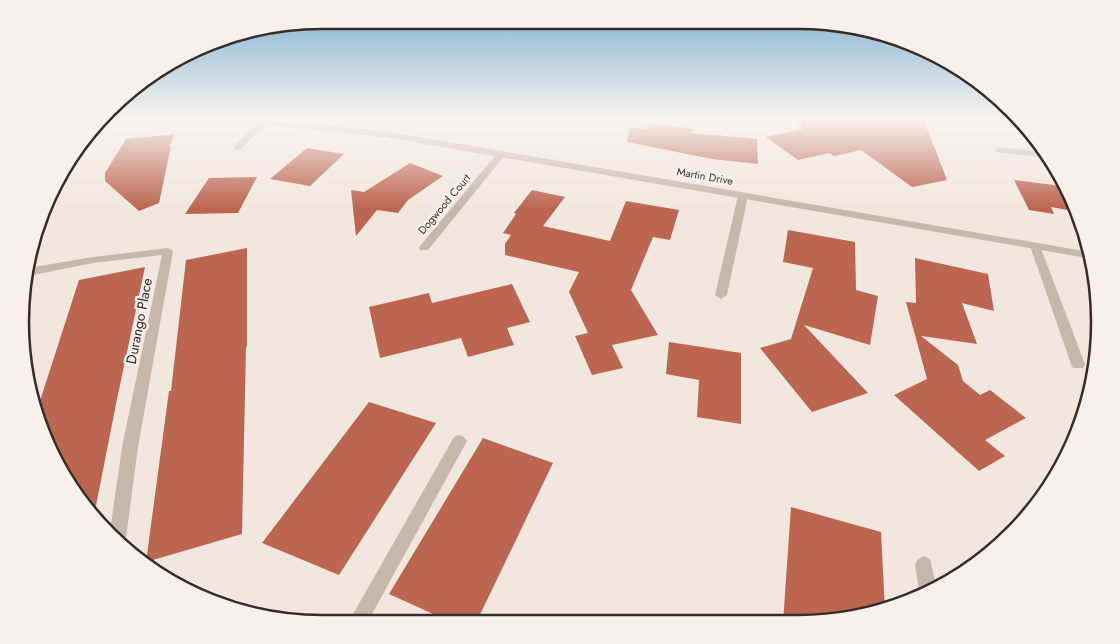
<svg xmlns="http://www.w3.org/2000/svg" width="1120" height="644" font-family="Jost,sans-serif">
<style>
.building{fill:#bc6651}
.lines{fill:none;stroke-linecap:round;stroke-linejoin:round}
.service{fill:#c8b7ab;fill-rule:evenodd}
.minor{fill:#c8b7ab;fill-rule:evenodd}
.tertiary{fill:#c8b7ab;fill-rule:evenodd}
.labels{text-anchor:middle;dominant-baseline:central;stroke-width:5;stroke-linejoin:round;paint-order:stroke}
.far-street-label{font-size:11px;fill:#362d2a;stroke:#f8f1eb}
.street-label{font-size:14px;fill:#362d2a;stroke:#f8f1eb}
.rim{fill:none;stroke:#362d2a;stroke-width:2.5}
</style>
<rect width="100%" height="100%" fill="#f1e7de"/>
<g class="building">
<path d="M 794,118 L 923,118 L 947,180 L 912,187 L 861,150 L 834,156 L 829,153 L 798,160 L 766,137 L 802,129 Z"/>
<path d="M 650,123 L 694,129 L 691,133 L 757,139 L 758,164 L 712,159 L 627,142 L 630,127 L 646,129 Z"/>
<path d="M 175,134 L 169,147 L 171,146 L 159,203 L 139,211 L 105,181 L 105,173 L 126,139 Z"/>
<path d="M 307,148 L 344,154 L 310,186 L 270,179 Z"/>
<path d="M 410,163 L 443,176 L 408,200 L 398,213 L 377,210 L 356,236 L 351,190 L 364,192 Z"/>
<path d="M 257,177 L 238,213 L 185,214 L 209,178 Z"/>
<path d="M 1014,180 L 1062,186 L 1073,211 L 1051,207 L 1054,214 L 1029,210 Z"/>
<path d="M 532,190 L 565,197 L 543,226 L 610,241 L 626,201 L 679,210 L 670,240 L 653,237 L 631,290 L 658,335 L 612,345 L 623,368 L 592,375 L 575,336 L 588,333 L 569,292 L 579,272 L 505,255 L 505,244 L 511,235 L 503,233 L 516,214 L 514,213 Z"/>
<path d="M 788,230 L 855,242 L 856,290 L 878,296 L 870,345 L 804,325 L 868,393 L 812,412 L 760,348 L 791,339 L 813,268 L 783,262 Z"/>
<path d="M 247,248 L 247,346 L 246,347 L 242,534 L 146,562 L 169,391 L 171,391 L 186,260 Z"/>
<path d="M 915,258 L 988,274 L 994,311 L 962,303 L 977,344 L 921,336 L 958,365 L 963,381 L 980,395 L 990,390 L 1026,418 L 985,440 L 1005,456 L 979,471 L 894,395 L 927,379 L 906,302 L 916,303 Z"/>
<path d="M 145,267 L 116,404 L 94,516 L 83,506 L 43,437 L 37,410 L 79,280 Z"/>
<path d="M 512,284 L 530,322 L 507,328 L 514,345 L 468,357 L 461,338 L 380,358 L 369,307 L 429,293 L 432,303 Z"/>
<path d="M 669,342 L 741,353 L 741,424 L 697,417 L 699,380 L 666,374 Z"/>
<path d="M 369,402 L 436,423 L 339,575 L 262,543 Z"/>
<path d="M 483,438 L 553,463 L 476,623 L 453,623 L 389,594 Z"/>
<path d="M 791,507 L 881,532 L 885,610 L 818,623 L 783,623 Z"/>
</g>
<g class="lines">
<g class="service">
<path d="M 459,435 L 464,437 L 467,441 L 367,623 L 348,623 L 454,437 Z"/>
<path d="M 924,556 L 930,559 L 937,589 L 920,596 L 915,565 L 918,559 Z"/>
</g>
<g class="minor">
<path d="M 262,119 L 269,121 L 240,150 L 234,150 L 234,146 Z"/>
<path d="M 999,147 L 1048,153 L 1051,158 L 996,152 L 995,150 Z"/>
<path d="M 502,150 L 506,153 L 505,155 L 428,250 L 420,250 L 419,248 L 420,246 L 499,151 Z"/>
<path d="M 743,193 L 748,196 L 727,295 L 721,299 L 715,295 L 738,196 Z"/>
<path d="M 1035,243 L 1040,246 L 1085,364 L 1083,368 L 1073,368 L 1071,364 L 1030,246 Z"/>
<path d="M 168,248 L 173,251 L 138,447 L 126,538 L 123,544 L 110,531 L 122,447 L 162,255 L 93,263 L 28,276 L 28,268 L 93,257 Z"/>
</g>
<path class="tertiary" d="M 221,118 L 288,121 L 390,132 L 1090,252 L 1093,259 L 390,138 L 225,120 Z"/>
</g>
<linearGradient id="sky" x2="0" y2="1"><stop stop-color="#7eb0d0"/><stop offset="0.57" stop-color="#f9f4f0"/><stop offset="1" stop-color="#f9f4f0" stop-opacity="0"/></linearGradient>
<rect width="1120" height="208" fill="url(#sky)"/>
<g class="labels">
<g class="far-street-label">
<text transform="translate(705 176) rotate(10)">Martin Drive</text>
<text transform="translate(444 204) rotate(-50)">Dogwood Court</text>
</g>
<g class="street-label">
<text transform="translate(139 321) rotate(-79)">Durango Place</text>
</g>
</g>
<path d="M0 0H1120V644H0ZM322 29H798A293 293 0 0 1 1091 322V322A293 293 0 0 1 798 615H322A293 293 0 0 1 29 322V322A293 293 0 0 1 322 29Z" fill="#f8f1eb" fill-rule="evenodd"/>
<path class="rim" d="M322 29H798A293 293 0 0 1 1091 322V322A293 293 0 0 1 798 615H322A293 293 0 0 1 29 322V322A293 293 0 0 1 322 29Z"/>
</svg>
